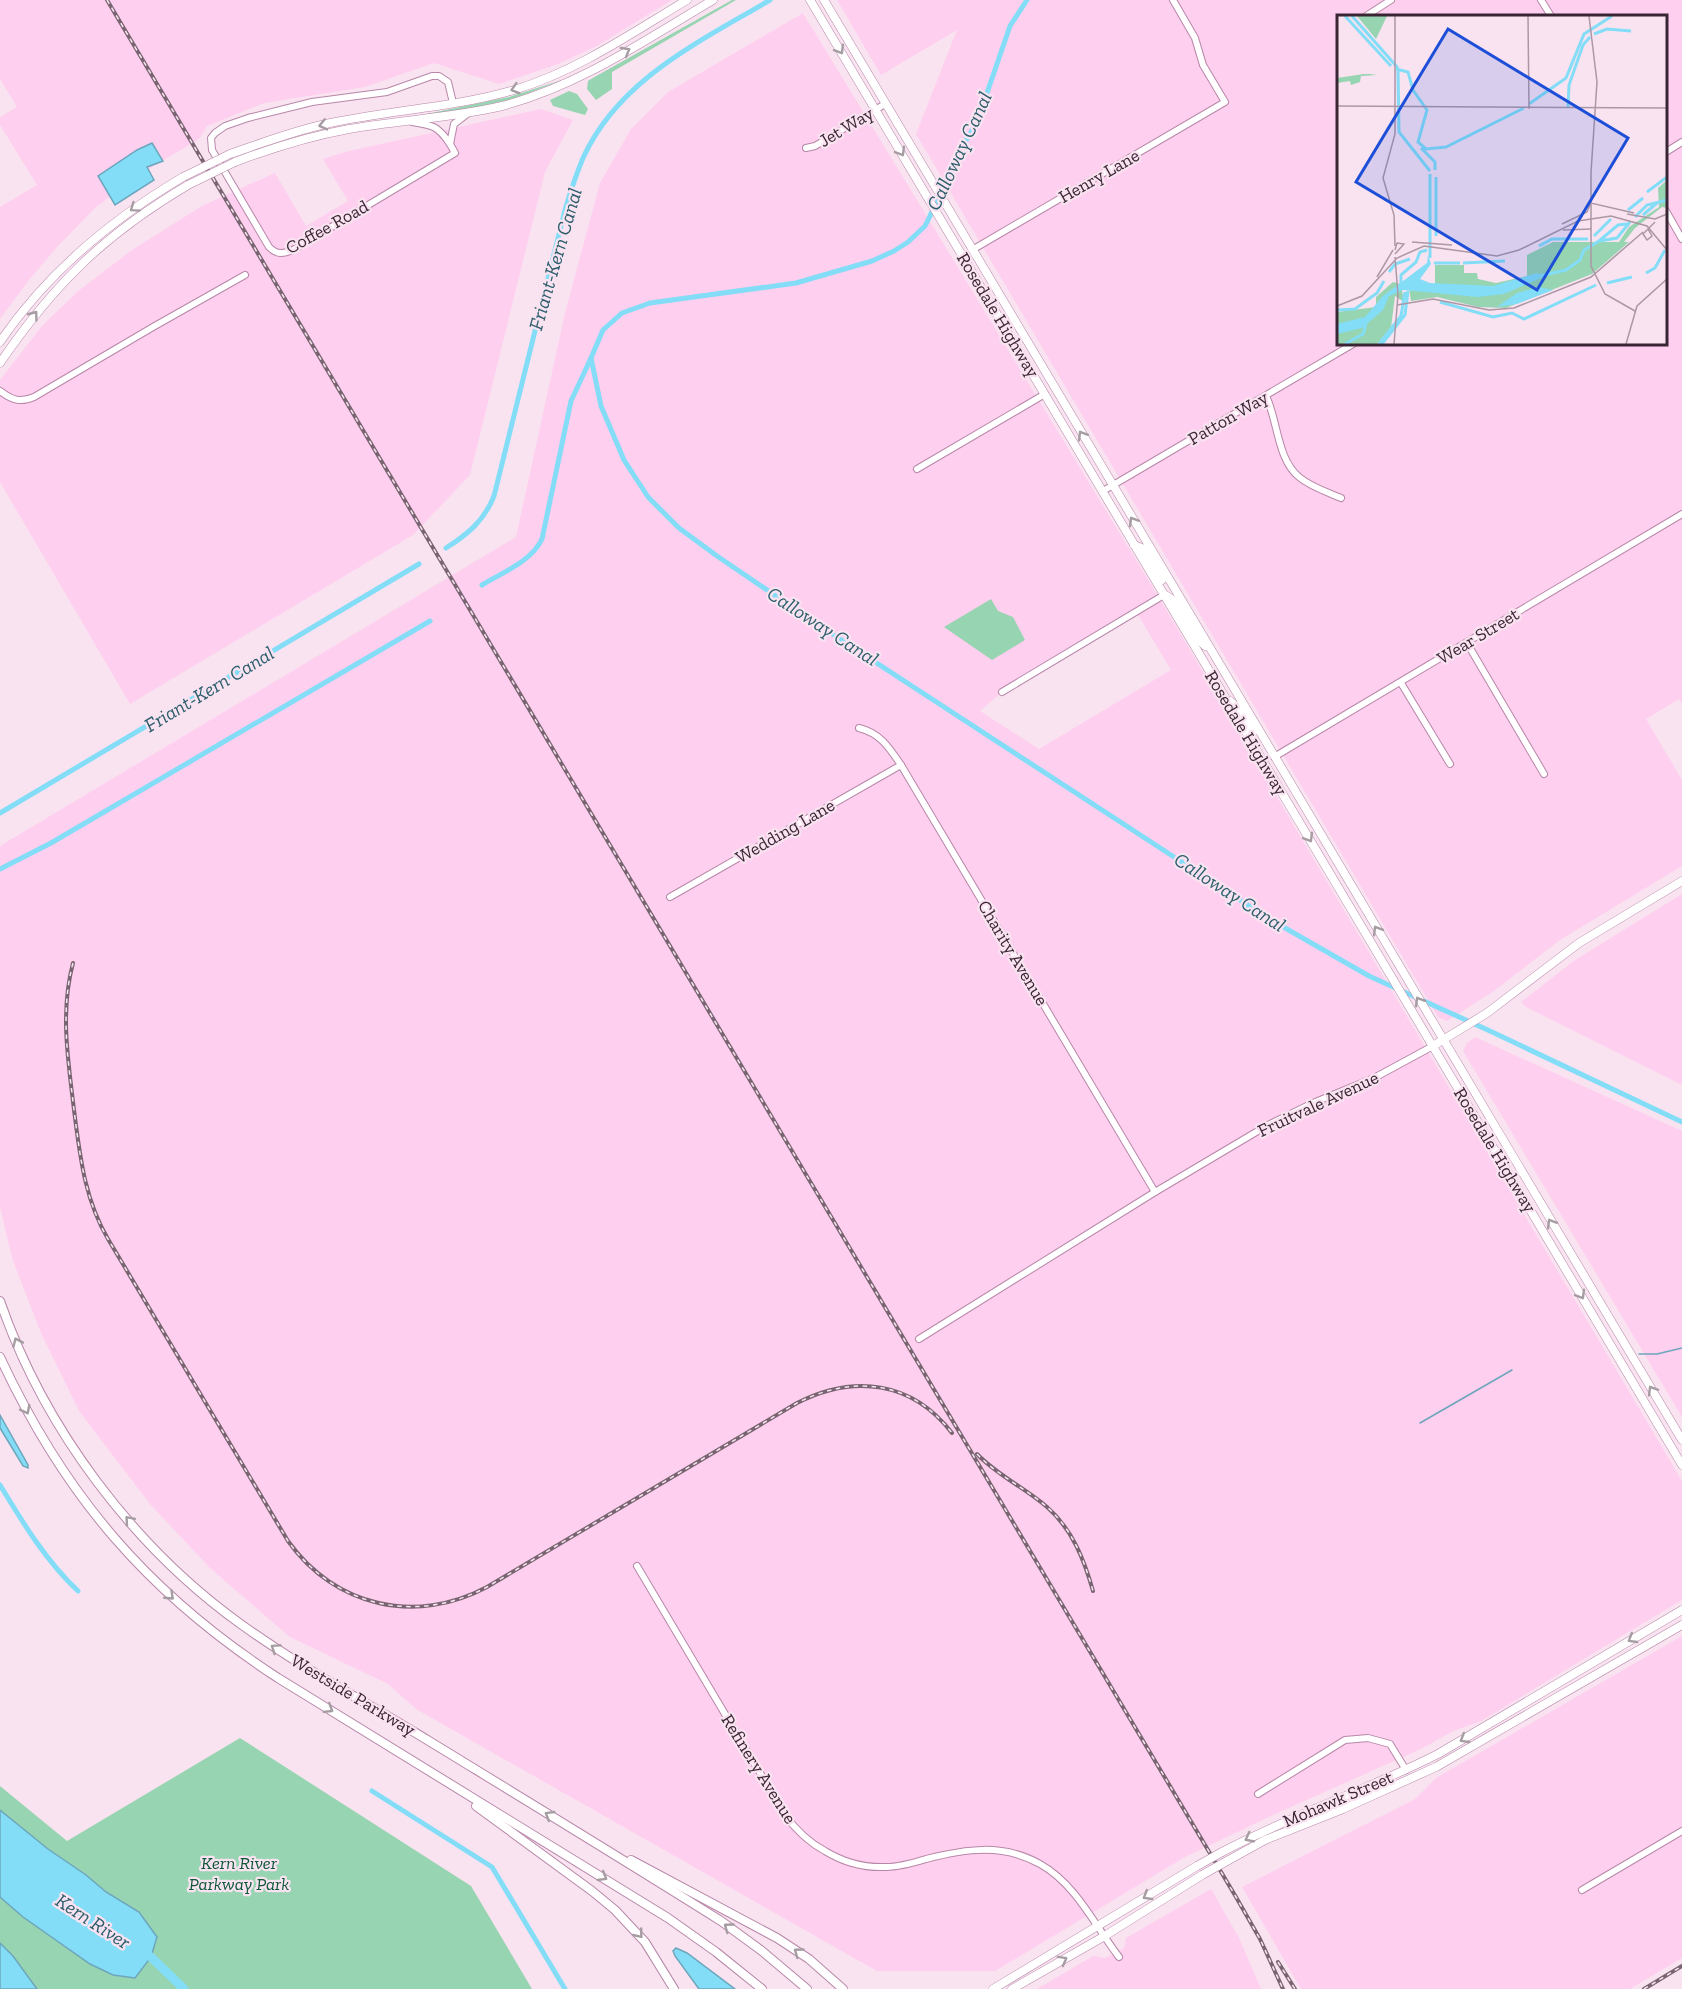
<svg xmlns="http://www.w3.org/2000/svg" width="1682" height="1989" font-family="'Zilla Slab',serif">
<style>
.built{fill:#fecfee;fill-rule:evenodd}
.green{fill:#97d4b1}
.water{fill:#83ddf7;stroke:#6da6bc;stroke-width:1.5}
.lines{fill:none;stroke-linecap:round;stroke-linejoin:round}
.stream{stroke:#6da6bc;stroke-width:1.5}
.canal{stroke:#83ddf7;stroke-width:5}
.river{stroke:#83ddf7;stroke-width:9}
.minor-casing{stroke:#b887a8;stroke-width:8}
.major-casing{stroke:#b887a8;stroke-width:9}
.highway-casing{stroke:#b887a8;stroke-width:10}
.minor{stroke:#fff;stroke-width:6}
.major{stroke:#fff;stroke-width:8}
.highway{stroke:#fff;stroke-width:8}
.rail-casing{stroke:#796472;stroke-width:4}
.rail{stroke:#f9e3f1;stroke-width:1.5;stroke-dasharray:4.5;stroke-linecap:butt}
.major-bridge-casing{stroke:#b887a8;stroke-width:9;stroke-linecap:butt}
.major-bridge{stroke:#fff;stroke-width:8}
.oneway{stroke:#a69da3}
.labels{text-anchor:middle;dominant-baseline:central;stroke-width:4.5;stroke-linejoin:round;paint-order:stroke}
.street-label{font-size:18px;fill:#392533;stroke:#f9e3f1}
.park-label{font-size:18px;font-style:italic;fill:#0c5737;stroke:#f9e3f1}
.water-label{font-size:20px;font-style:italic;fill:#2b5d6b;stroke:#f9e3f1}
.inset-river{fill:none;stroke:#83ddf7;stroke-width:3}
.inset-road{fill:none;stroke:#ac97a5;stroke-width:1.5}
.view{fill:#1d4ed8;fill-opacity:0.15;stroke:#1d4ed8;stroke-width:3}
.inset-edge{fill:none;stroke:#392533;stroke-width:3}
</style>
<rect width="100%" height="100%" fill="#f9e3f1"/>
<g class="built">
<path d="M 0,0 L 672,0 L 595,47 L 558,64 L 499,84 L 434,63 L 365,87 L 264,103 L 207,126 L 199,139 L 139,175 L 96,207 L 58,246 L 29,280 L 0,319 L 0,207 L 37,185 L 0,125 L 0,117 L 17,107 L 0,79 Z"/>
<path d="M 837,0 L 1682,0 L 1682,704 L 1679,699 L 1646,719 L 1682,780 L 1682,866 L 1560,940 L 1494,991 L 1447,1021 L 1438,1017 L 916,134 L 957,30 L 881,75 ZM 1338,16 L 1666,16 L 1666,344 L 1338,344 Z"/>
<path d="M 803,13 L 1158,596 L 1682,1481 L 1682,1600 L 1481,1721 L 1453,1731 L 1421,1749 L 1273,1815 L 1185,1857 L 995,1971 L 877,1971 L 416,1709 L 388,1684 L 290,1637 L 210,1568 L 150,1504 L 79,1411 L 41,1333 L 12,1258 L 0,1207 L 0,846 L 516,537 L 565,313 L 600,183 L 631,129 L 668,92 ZM 1135,610 L 1171,670 L 1039,749 L 980,711 L 1002,692 Z"/>
<path d="M 541,109 L 573,120 L 545,172 L 470,475 L 413,535 L 130,704 L 0,482 L 0,380 L 41,327 L 77,292 L 132,250 L 202,206 L 275,173 L 306,226 L 348,201 L 323,159 L 349,151 Z"/>
<path d="M 1682,894 L 1682,1085 L 1526,1007 L 1521,1002 L 1575,960 Z"/>
<path d="M 1475,1037 L 1682,1131 L 1682,1417 L 1463,1051 L 1467,1043 Z"/>
<path d="M 1682,1636 L 1682,1958 L 1630,1989 L 1301,1989 L 1242,1887 L 1415,1799 L 1436,1778 Z"/>
<path d="M 1211,1889 L 1239,1938 L 1261,1989 L 1037,1989 L 1093,1956 L 1105,1958 L 1124,1948 L 1126,1938 Z"/>
</g>
<g class="green">
<path d="M 732,0 L 736,0 L 612,72 L 612,89 L 596,100 L 587,89 L 588,81 L 591,79 Z"/>
<path d="M 565,79 L 513,99 L 468,109 L 407,118 L 509,97 Z"/>
<path d="M 569,91 L 577,94 L 588,109 L 585,115 L 553,106 L 550,100 Z"/>
<path d="M 991,599 L 998,611 L 1013,617 L 1025,640 L 992,660 L 944,627 Z"/>
<path d="M 240,1738 L 471,1886 L 532,1989 L 0,1989 L 0,1786 L 67,1841 Z"/>
</g>
<g class="water">
<path d="M 152,143 L 163,161 L 147,167 L 154,180 L 115,205 L 98,176 L 137,150 Z"/>
<path d="M 0,1415 L 28,1465 L 28,1468 L 23,1466 L 0,1428 Z"/>
<path d="M 0,1810 L 48,1849 L 86,1875 L 106,1892 L 139,1912 L 157,1937 L 151,1957 L 135,1978 L 113,1975 L 90,1964 L 23,1917 L 0,1897 Z"/>
<path d="M 0,1943 L 13,1956 L 37,1989 L 0,1989 Z"/>
<path d="M 676,1948 L 687,1953 L 735,1989 L 699,1989 L 675,1956 L 673,1951 Z"/>
</g>
<g class="lines">
<g class="stream">
<path d="M 1639,1354 L 1657,1354 L 1682,1348"/>
<path d="M 1420,1423 L 1512,1370"/>
</g>
<g class="canal">
<path d="M 1027,0 L 1010,26 L 977,122 L 955,159 L 930,216 L 925,226 L 908,242 L 894,251 L 872,261 L 796,283 L 650,303 L 622,313 L 603,330 L 591,358 L 601,406 L 624,460 L 648,497 L 679,528 L 717,556 L 823,628 L 1266,917 L 1369,976 L 1490,1031 L 1682,1122"/>
<path d="M 446,548 C 468,534 484,521 494,496 L 565,210 C 570,193 576,175 583,158 C 619,79 699,42 770,0"/>
<path d="M 482,585 C 503,572 531,562 542,539 L 571,401 L 591,358"/>
<path d="M 0,813 L 419,564"/>
<path d="M 0,869 L 51,843 L 430,621"/>
<path d="M 0,1485 C 23,1523 46,1561 78,1591"/>
<path d="M 372,1791 L 492,1867 L 565,1989"/>
</g>
<path class="river" d="M 141,1951 L 151,1957 L 184,1989"/>
<defs>
<g id="minor">
<path d="M 1541,0 L 1551,16"/>
<path d="M 1366,16 L 1391,0"/>
<path d="M 412,122 C 433,125 438,126 450,144 L 454,124 L 467,114"/>
<path d="M 450,144 L 455,153 L 293,250 C 283,254 277,255 269,247 L 212,150 L 211,138 L 215,133 L 225,126 L 248,118 L 312,102 L 387,92 L 432,76 L 439,76 L 448,82 L 453,103"/>
<path d="M 806,148 L 815,146 L 885,104"/>
<path d="M 1666,152 L 1682,142"/>
<path d="M 1666,211 L 1682,239"/>
<path d="M 972,250 L 1225,102 L 1203,65 L 1195,38 L 1173,0"/>
<path d="M 0,391 C 12,400 20,403 34,397 L 153,327 L 245,275"/>
<path d="M 1266,396 C 1278,421 1277,459 1299,477 C 1311,487 1327,492 1341,498"/>
<path d="M 917,469 L 1045,394"/>
<path d="M 1103,491 L 1353,344"/>
<path d="M 1467,643 L 1544,774"/>
<path d="M 1401,683 L 1450,764"/>
<path d="M 1002,692 L 1164,595"/>
<path d="M 859,728 C 880,733 889,747 901,765 L 1155,1192"/>
<path d="M 1274,757 L 1682,514"/>
<path d="M 670,897 L 901,765"/>
<path d="M 919,1339 L 1155,1192 L 1268,1125 L 1313,1103 L 1374,1078 L 1433,1046"/>
<path d="M 637,1566 L 785,1815 C 796,1830 808,1842 825,1851 C 843,1862 864,1868 886,1867 C 899,1867 913,1863 926,1859 C 965,1849 1003,1843 1040,1864 C 1076,1884 1095,1926 1119,1957"/>
<path d="M 1258,1794 L 1345,1740 L 1368,1738 L 1390,1744 L 1406,1770"/>
<path d="M 1582,1890 L 1682,1831"/>
</g>
<g id="major">
<path d="M 810,0 L 1682,1465"/>
<path d="M 824,0 L 1682,1440"/>
<path d="M 230,154 C 262,143 293,131 326,124 C 388,110 453,108 514,90 C 577,71 632,33 687,0"/>
<path d="M 235,162 C 272,148 310,136 349,129 C 399,120 452,118 502,106 C 579,86 645,40 713,0"/>
<path d="M 0,342 C 47,273 112,219 183,177"/>
<path d="M 0,363 C 54,284 105,234 188,185"/>
<path d="M 1134,545 L 1144,549 L 1162,580"/>
<path d="M 1165,595 C 1185,604 1188,632 1205,646"/>
<path d="M 1230,701 L 1239,709 L 1253,732"/>
<path d="M 1433,1046 L 1487,1013 L 1579,943 L 1682,881"/>
<path d="M 1222,1852 C 1292,1815 1367,1790 1438,1754 L 1682,1610"/>
<path d="M 1227,1861 L 1265,1840 L 1343,1809 L 1436,1767 L 1682,1625"/>
<path d="M 993,1989 L 1197,1866"/>
<path d="M 1012,1989 L 1103,1937 L 1202,1875"/>
</g>
<g id="highway">
<path d="M 0,1301 C 44,1428 133,1547 242,1625 C 302,1668 367,1703 429,1741 C 527,1801 624,1860 721,1921 L 762,1951 L 807,1989"/>
<path d="M 0,1357 C 65,1497 149,1594 278,1678 L 668,1918 L 716,1952 L 762,1989"/>
<path d="M 476,1806 L 592,1891 L 615,1910 L 645,1942 L 674,1989"/>
<path d="M 631,1860 L 777,1938 L 809,1959 L 843,1989"/>
</g>
</defs>
<use href="#minor" class="minor-casing"/>
<use href="#major" class="major-casing"/>
<use href="#highway" class="highway-casing"/>
<use href="#minor" class="minor"/>
<use href="#major" class="major"/>
<use href="#highway" class="highway"/>
<defs>
<g id="rail">
<path d="M 107,0 L 1236,1897 L 1260,1939 L 1283,1989"/>
<path d="M 73,963 C 60,1012 68,1059 74,1110 C 80,1155 84,1198 108,1239 L 288,1541 C 335,1607 416,1625 487,1587 L 797,1403 C 854,1374 912,1381 952,1433"/>
<path d="M 977,1454 C 997,1475 1025,1488 1047,1507 C 1072,1529 1084,1559 1093,1591"/>
<path d="M 1278,1962 L 1295,1989"/>
<path d="M 1644,1989 L 1682,1966"/>
</g>
</defs>
<use href="#rail" class="rail-casing"/>
<use href="#rail" class="rail"/>
<defs>
<g id="major-bridge">
<path d="M 183,177 L 230,154"/>
<path d="M 188,185 L 235,162"/>
<path d="M 1197,1866 L 1222,1852"/>
<path d="M 1202,1875 L 1227,1861"/>
</g>
</defs>
<use href="#major-bridge" class="major-bridge-casing"/>
<use href="#major-bridge" class="major-bridge"/>
</g>
<defs><path id="oneway-chevron" d="M-2-3.5L2.5 0L-2 3.5" fill="none" stroke-width="1.6" stroke-linecap="round" stroke-linejoin="round" transform="scale(1.5)"/></defs>
<g class="oneway">
<use href="#oneway-chevron" transform="translate(840 50) rotate(59)"/>
<use href="#oneway-chevron" transform="translate(626 51) rotate(-30)"/>
<use href="#oneway-chevron" transform="translate(515 89) rotate(163)"/>
<use href="#oneway-chevron" transform="translate(323 125) rotate(167)"/>
<use href="#oneway-chevron" transform="translate(901 152) rotate(59)"/>
<use href="#oneway-chevron" transform="translate(134 208) rotate(145)"/>
<use href="#oneway-chevron" transform="translate(34 315) rotate(-53)"/>
<use href="#oneway-chevron" transform="translate(1082 435) rotate(-121)"/>
<use href="#oneway-chevron" transform="translate(1133 521) rotate(-121)"/>
<use href="#oneway-chevron" transform="translate(1309 838) rotate(59)"/>
<use href="#oneway-chevron" transform="translate(1377 930) rotate(-121)"/>
<use href="#oneway-chevron" transform="translate(1419 1001) rotate(-121)"/>
<use href="#oneway-chevron" transform="translate(1551 1223) rotate(-121)"/>
<use href="#oneway-chevron" transform="translate(1581 1295) rotate(59)"/>
<use href="#oneway-chevron" transform="translate(17 1342) rotate(-114)"/>
<use href="#oneway-chevron" transform="translate(1652 1390) rotate(-121)"/>
<use href="#oneway-chevron" transform="translate(26 1410) rotate(63)"/>
<use href="#oneway-chevron" transform="translate(129 1520) rotate(-131)"/>
<use href="#oneway-chevron" transform="translate(170 1596) rotate(43)"/>
<use href="#oneway-chevron" transform="translate(1632 1639) rotate(149)"/>
<use href="#oneway-chevron" transform="translate(275 1648) rotate(-146)"/>
<use href="#oneway-chevron" transform="translate(329 1709) rotate(32)"/>
<use href="#oneway-chevron" transform="translate(1464 1739) rotate(149)"/>
<use href="#oneway-chevron" transform="translate(549 1815) rotate(-149)"/>
<use href="#oneway-chevron" transform="translate(1249 1838) rotate(153)"/>
<use href="#oneway-chevron" transform="translate(603 1877) rotate(31)"/>
<use href="#oneway-chevron" transform="translate(1147 1896) rotate(149)"/>
<use href="#oneway-chevron" transform="translate(728 1927) rotate(-144)"/>
<use href="#oneway-chevron" transform="translate(639 1934) rotate(51)"/>
<use href="#oneway-chevron" transform="translate(798 1952) rotate(-144)"/>
<use href="#oneway-chevron" transform="translate(1063 1960) rotate(-29)"/>
</g>
<g class="labels">
<g class="street-label">
<text transform="translate(846 127) rotate(-31)">Jet Way</text>
<text transform="translate(1099 176) rotate(-30)">Henry Lane</text>
<text transform="translate(327 227) rotate(-29)">Coffee Road</text>
<text transform="translate(998 315) rotate(59)">Rosedale Highway</text>
<text transform="translate(1228 418) rotate(-30)">Patton Way</text>
<text transform="translate(1478 636) rotate(-31)">Wear Street</text>
<text transform="translate(1246 733) rotate(59)">Rosedale Highway</text>
<text transform="translate(785 831) rotate(-30)">Wedding Lane</text>
<text transform="translate(1013 953) rotate(59)">Charity Avenue</text>
<text transform="translate(1318 1104) rotate(-25)">Fruitvale Avenue</text>
<text transform="translate(1495 1150) rotate(59)">Rosedale Highway</text>
<text transform="translate(353 1695) rotate(31)">Westside Parkway</text>
<text transform="translate(759 1769) rotate(58)">Refinery Avenue</text>
<text transform="translate(1338 1799) rotate(-23)">Mohawk Street</text>
</g>
<g class="park-label">
<text x="239" y="1863">Kern River<tspan x="239" dy="21">Parkway Park</tspan></text>
</g>
<g class="water-label">
<text transform="translate(959 151) rotate(-65)">Calloway Canal</text>
<text transform="translate(555 259) rotate(-74)">Friant-Kern Canal</text>
<text transform="translate(823 626) rotate(33)">Calloway Canal</text>
<text transform="translate(209 689) rotate(-31)">Friant-Kern Canal</text>
<text transform="translate(1230 892) rotate(33)">Calloway Canal</text>
<text transform="translate(93 1921) rotate(33)">Kern River</text>
</g>
</g>
<g transform="translate(1337 15)">
<rect width="330" height="330" fill="#f9e3f1"/>
<path d="M 20,1 L 50,1 L 39,24 ZM 27,59 L 33,59 L 40,60 L 24,61 L 23,67 L 14,70 L 13,66 L 0,68 L 0,63 ZM 330,165 L 330,193 L 325,192 L 298,213 L 287,227 L 292,227 L 255,259 L 169,293 L 141,292 L 100,282 L 74,286 L 72,273 L 98,272 L 98,250 L 127,250 L 127,258 L 140,258 L 141,264 L 159,268 L 190,261 L 190,240 L 216,227 L 282,227 L 292,212 L 322,192 L 321,173 ZM 56,267 L 64,269 L 67,287 L 58,281 L 54,313 L 40,329 L 0,329 L 0,297 L 39,292 L 39,282 Z" fill="#97d4b1"/>
<path d="M 91,240 L 94,249 L 83,264 L 93,268 L 156,271 L 200,258 L 206,262 L 167,279 L 141,282 L 66,275 L 52,281 L 46,295 L 25,313 L 0,319 L 0,309 L 28,302 L 46,281 L 90,248 ZM 202,272 L 216,275 L 180,289 L 160,292 L 180,278 Z" fill="#83ddf7"/>
<path class="inset-river" d="M 8,1 L 54,51M 15,1 L 61,53M 257,19 L 270,14 L 294,16M 59,54 L 71,57 L 76,75 L 90,95 L 81,127 L 89,134 L 109,132 L 187,93M 61,55 L 62,117 L 93,156M 192,89 L 229,63 L 247,19 L 275,1M 231,92 L 232,70 L 246,30 L 253,22M 84,133 L 98,147 L 98,155M 99,162 L 99,221M 310,177 L 330,162M 291,195 L 306,183M 306,200 L 321,187M 298,202 L 310,190 L 330,185M 257,221 L 274,204M 262,226 L 281,210 L 290,209M 202,231 L 215,224 L 251,224M 93,243 L 93,159M 97,248 L 123,248M 126,248 L 168,246M 52,257 L 58,249 L 73,244M 309,258 L 318,253 L 328,235M 202,261 L 229,255 L 243,245 L 247,235 L 262,226 L 280,223 L 293,207M 64,268 L 64,260 L 79,247 L 83,237 L 90,235M 270,268 L 295,262M 103,287 L 156,302 L 175,298 L 187,304 L 259,270M 0,295 L 18,294 L 40,278 L 47,266M 8,329 L 26,319 L 29,309M 42,329 L 64,301 L 68,277M 45,329 L 68,300 L 71,276"/>
<path class="inset-road" d="M 58,1 L 58,119 L 46,163 L 57,200 L 58,231M 191,1 L 192,94M 252,1 L 260,67 L 254,157 L 254,251 L 268,279 L 298,296M 0,91 L 330,93M 290,199 L 318,204 L 330,199M 225,209 L 250,197 L 254,188 L 297,198M 311,214 L 315,221 L 310,225 L 306,219 L 318,207M 226,215 L 255,214M 75,227 L 115,230M 58,235 L 60,228 L 67,229 L 58,239M 40,262 L 56,235M 60,290 L 96,284 L 152,295 L 177,293 L 254,262 L 306,217M 0,291 L 25,281 L 60,243 L 87,231 L 160,241 L 182,235 L 241,206 L 274,201 L 310,211 L 330,235M 57,329 L 61,280 L 58,242M 289,329 L 300,291 L 330,264"/>
<path class="view" d="M 111,14 L 291,123 L 200,275 L 19,167 Z"/>
<rect width="330" height="330" class="inset-edge"/>
</g>
</svg>
